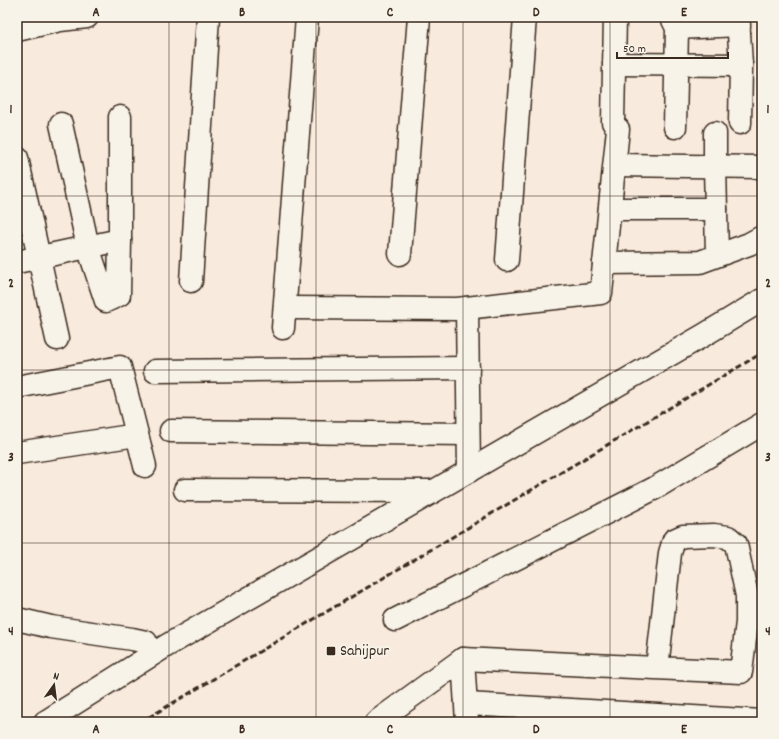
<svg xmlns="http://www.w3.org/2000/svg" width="779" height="739" font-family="Dekko,sans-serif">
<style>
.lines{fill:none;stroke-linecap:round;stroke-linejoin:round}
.minor-casing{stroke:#3b2a1e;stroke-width:25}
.minor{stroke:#f7f3e8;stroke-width:22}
.rail{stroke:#3b2a1e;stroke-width:3;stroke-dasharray:6 3;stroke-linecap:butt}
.grid{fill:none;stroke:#3b2a1e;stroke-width:1;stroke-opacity:0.55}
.poi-dot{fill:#3b2a1e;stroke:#f7f3e8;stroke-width:1.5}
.labels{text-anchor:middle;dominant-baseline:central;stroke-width:3.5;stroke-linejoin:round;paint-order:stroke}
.poi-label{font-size:16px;fill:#3b2a1e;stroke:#f7f3e8;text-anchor:start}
.neatline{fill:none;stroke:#3b2a1e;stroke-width:1.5}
.grid-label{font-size:13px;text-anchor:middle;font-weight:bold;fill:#3b2a1e}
</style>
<rect width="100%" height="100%" fill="#f9eade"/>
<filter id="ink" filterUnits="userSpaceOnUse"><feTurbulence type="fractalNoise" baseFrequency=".025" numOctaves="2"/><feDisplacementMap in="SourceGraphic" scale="8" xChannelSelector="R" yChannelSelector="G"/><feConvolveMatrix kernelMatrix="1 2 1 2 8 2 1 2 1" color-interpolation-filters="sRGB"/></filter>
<g filter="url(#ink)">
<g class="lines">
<defs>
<g id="minor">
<path d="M 673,17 L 673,20 L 677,28 L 675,127"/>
<path d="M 738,17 L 741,65 L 740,123"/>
<path d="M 677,28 L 739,25"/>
<path d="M 17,30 L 60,20 L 87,17"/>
<path d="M 614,64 L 741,65"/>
<path d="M 613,122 L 615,17"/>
<path d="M 61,124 L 88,247 L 106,301 L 119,295 L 120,240"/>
<path d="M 715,133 L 715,166 L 717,255"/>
<path d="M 17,158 L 57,339"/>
<path d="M 615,165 L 760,167"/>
<path d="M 610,209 L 716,209"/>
<path d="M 400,254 L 419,17"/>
<path d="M 507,260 L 525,17"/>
<path d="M 17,262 L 120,240 L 120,117"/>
<path d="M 604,263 L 700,262 L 749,244 L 762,237"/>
<path d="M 191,281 L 208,17"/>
<path d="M 285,308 L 457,309 L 601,293 L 618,129"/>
<path d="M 467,308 L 469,471"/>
<path d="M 283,328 L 307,17"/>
<path d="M 155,371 L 468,368"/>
<path d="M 17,387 L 120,367 L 145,466"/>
<path d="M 171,431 L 468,434"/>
<path d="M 17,453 L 137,435"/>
<path d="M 185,490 L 433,491"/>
<path d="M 17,619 L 51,627 L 132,639 L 146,642"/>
<path d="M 395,620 L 655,488 L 762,424"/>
<path d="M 463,659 L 741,672 L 747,622 L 747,596 L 736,544 L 728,537 L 714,535 L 683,536 L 674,540 L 670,553 L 657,668"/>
<path d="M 467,704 L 762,721"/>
<path d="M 45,722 L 166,646 L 704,335 L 762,300"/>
<path d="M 376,722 L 463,659 L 467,722"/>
</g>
</defs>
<use href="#minor" class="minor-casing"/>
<use href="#minor" class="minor"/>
<path class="rail" d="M 141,722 L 762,353"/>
</g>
</g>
<path class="grid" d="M 169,17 L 169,722M 316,17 L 316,722M 463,17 L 463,722M 610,17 L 610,722M 17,196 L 762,196M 17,370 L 762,370M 17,543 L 762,543"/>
<rect class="poi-dot" x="326" y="646" width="10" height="10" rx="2"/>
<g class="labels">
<g class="poi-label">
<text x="340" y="651">Sahijpur</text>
</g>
</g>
<rect width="779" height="739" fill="none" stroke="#f7f3e8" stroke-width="44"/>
<g transform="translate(54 685) rotate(14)" stroke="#f7f3e8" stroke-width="3" paint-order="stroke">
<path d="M0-3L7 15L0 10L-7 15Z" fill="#3b2a1e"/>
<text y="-6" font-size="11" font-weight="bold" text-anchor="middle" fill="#3b2a1e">N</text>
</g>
<path d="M617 52v6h111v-6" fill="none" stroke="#3b2a1e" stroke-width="2"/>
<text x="623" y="52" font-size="12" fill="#3b2a1e" stroke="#f7f3e8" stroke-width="3" paint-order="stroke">50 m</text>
<rect x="22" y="22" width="735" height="695" class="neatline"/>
<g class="grid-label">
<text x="96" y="16">A</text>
<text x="242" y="16">B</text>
<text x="390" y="16">C</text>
<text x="536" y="16">D</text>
<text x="684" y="16">E</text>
<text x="11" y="113">1</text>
<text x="768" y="113">1</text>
<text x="11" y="287">2</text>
<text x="768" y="287">2</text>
<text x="11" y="461">3</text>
<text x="768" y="461">3</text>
<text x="11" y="635">4</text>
<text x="768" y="635">4</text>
<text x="96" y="733">A</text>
<text x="242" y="733">B</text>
<text x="390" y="733">C</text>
<text x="536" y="733">D</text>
<text x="684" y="733">E</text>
</g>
</svg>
